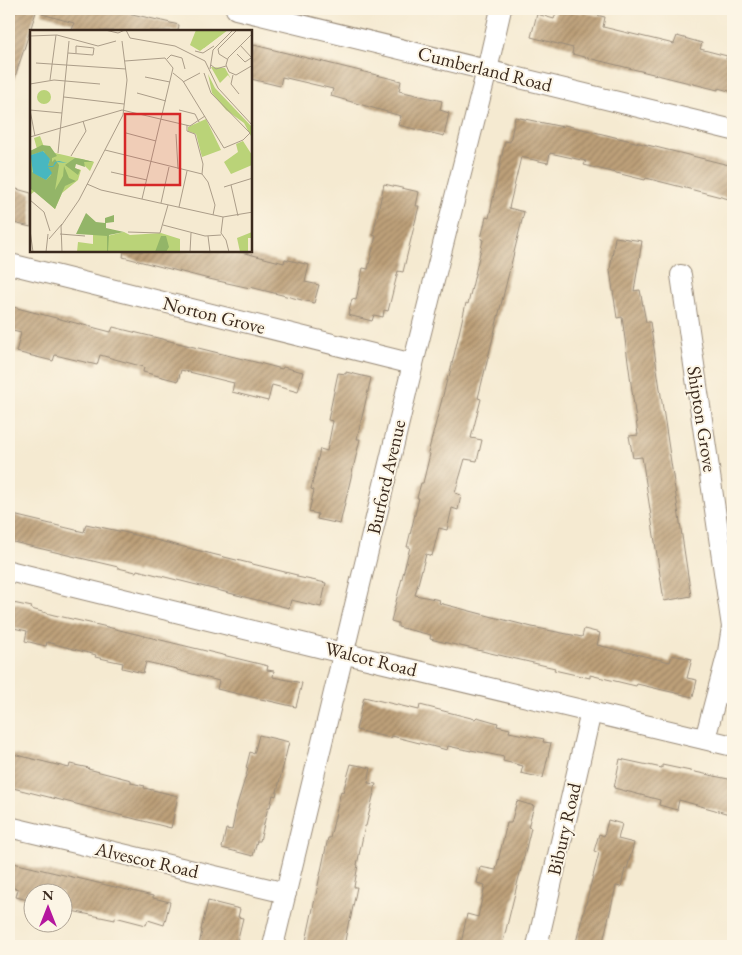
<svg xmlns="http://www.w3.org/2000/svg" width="742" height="955" font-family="'EB Garamond',serif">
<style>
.building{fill:url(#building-hatch)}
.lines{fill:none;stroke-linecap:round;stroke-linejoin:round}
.street-casing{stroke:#988a78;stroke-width:22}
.street{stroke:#fff;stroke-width:20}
.labels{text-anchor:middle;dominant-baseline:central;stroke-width:4;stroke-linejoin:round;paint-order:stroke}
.street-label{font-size:19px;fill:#3b2a1e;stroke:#fcf5e5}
.inset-road{fill:none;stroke:#ab9d89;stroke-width:1}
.view{fill:#d62828;fill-opacity:0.15;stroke:#d62828;stroke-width:2.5}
.inset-edge{fill:none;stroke:#3b2a1e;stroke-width:2.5}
</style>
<defs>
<pattern id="building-hatch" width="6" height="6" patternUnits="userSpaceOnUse" patternTransform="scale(1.25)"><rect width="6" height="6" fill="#bda079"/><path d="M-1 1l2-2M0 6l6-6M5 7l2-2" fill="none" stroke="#9b8363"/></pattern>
</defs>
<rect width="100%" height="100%" fill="#fcf5e5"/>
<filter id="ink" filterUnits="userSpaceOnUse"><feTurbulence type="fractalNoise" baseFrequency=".02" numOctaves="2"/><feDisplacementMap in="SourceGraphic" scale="10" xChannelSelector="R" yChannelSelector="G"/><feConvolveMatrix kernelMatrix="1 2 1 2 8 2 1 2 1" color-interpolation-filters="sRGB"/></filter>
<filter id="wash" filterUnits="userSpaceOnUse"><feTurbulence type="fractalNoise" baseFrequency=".0096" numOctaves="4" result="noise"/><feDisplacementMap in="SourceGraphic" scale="20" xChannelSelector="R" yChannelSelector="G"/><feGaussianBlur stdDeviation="1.12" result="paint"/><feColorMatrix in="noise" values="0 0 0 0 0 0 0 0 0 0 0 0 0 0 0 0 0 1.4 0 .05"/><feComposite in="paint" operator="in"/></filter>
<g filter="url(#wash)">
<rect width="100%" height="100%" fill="#f5ead1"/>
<g id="blocks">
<g class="building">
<path d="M 14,9 L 37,9 L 12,86 L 9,85 L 9,26 Z"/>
<path d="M 43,9 L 111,9 L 179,25 L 178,31 L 72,31 L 74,23 L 42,14 Z"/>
<path d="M 557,9 L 563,9 L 582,13 L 582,12 L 605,17 L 603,27 L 674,44 L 677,36 L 702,43 L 700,49 L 727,56 L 726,59 L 733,61 L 733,92 L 718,88 L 718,90 L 572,54 L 573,48 L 531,37 L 537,14 L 554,19 Z"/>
<path d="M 254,45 L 401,81 L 399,91 L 442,101 L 440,110 L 449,113 L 444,136 L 398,125 L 401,116 L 331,96 L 333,89 L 282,77 L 280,86 L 251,79 L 251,55 Z"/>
<path d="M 515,117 L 563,127 L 564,125 L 582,129 L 733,166 L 733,200 L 646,178 L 645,180 L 584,165 L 586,161 L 550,153 L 548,163 L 521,157 L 509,208 L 524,212 L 478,398 L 481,399 L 471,438 L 482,440 L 477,461 L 465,459 L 455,493 L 461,495 L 458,510 L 452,508 L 447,530 L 439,528 L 432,556 L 426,554 L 415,595 L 440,600 L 439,603 L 532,627 L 582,637 L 584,629 L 600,633 L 597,645 L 670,662 L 672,655 L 692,659 L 687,678 L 697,680 L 693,697 L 637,684 L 636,686 L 590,675 L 590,678 L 554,670 L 555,668 L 430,639 L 431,635 L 398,627 L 398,623 L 391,621 L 410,547 L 407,547 L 419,498 L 417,498 L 421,483 L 423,483 L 430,454 L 428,453 L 448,376 L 449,377 L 466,303 L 468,304 L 483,240 L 481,239 L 486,217 L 489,218 L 505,141 L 510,142 Z"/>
<path d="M 384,184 L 419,192 L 416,206 L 419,206 L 403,272 L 398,271 L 388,311 L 384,310 L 383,317 L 374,315 L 372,321 L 348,315 L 352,299 L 356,300 L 363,268 L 368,269 L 376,236 L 373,235 Z"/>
<path d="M 13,188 L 31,193 L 31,227 L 9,222 L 9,206 Z"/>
<path d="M 615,237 L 642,241 L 634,291 L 640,290 L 646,322 L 650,322 L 691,596 L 664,601 L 642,457 L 633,458 L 629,436 L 638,435 L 622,317 L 617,318 L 610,270 Z"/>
<path d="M 124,251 L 237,251 L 284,263 L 285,259 L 309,265 L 305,282 L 319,285 L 314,303 L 250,287 L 250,288 L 209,279 L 123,257 Z"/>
<path d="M 9,306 L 111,332 L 113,327 L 259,363 L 282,369 L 283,367 L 303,372 L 298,392 L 272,385 L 268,401 L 232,392 L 234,383 L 181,370 L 178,381 L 143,372 L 144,367 L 100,355 L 97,365 L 55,355 L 53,361 L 16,352 L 21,333 L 9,330 Z"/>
<path d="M 346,372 L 371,378 L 357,439 L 360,439 L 340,524 L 317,519 L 318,514 L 309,512 L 314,490 L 311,489 L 320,449 L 327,451 L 333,421 L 328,420 L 338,373 L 346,374 Z"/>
<path d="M 9,514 L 84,532 L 86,524 L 123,532 L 297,575 L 297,577 L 326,583 L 321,607 L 291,600 L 289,608 L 137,570 L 136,572 L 118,568 L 118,567 L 9,541 Z"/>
<path d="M 13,603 L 32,607 L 31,609 L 54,615 L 103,626 L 268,666 L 267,670 L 274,671 L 273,677 L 302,683 L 296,707 L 217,689 L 219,681 L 177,670 L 177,669 L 146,662 L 143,673 L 122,668 L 123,663 L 95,657 L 96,655 L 47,642 L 46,646 L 25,641 L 27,631 L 9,627 L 9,621 Z"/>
<path d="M 364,697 L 419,710 L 420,705 L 475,719 L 477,717 L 498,723 L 497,726 L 510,729 L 509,732 L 544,739 L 543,742 L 551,743 L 543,778 L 521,773 L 523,766 L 503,761 L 504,757 L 471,750 L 471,751 L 448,746 L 447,750 L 392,736 L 391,738 L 356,730 Z"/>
<path d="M 259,735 L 289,742 L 276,796 L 273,795 L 270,807 L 268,807 L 260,841 L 257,841 L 253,856 L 222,848 L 226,829 L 232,830 L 237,805 L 248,769 L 246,768 L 250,752 L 254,754 Z"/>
<path d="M 9,753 L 69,768 L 70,764 L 89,768 L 88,769 L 131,780 L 131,783 L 145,786 L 144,788 L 178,796 L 171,828 L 9,787 Z"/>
<path d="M 620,759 L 662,768 L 662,765 L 733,780 L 733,815 L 679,800 L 677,810 L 659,805 L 660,800 L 614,788 Z"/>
<path d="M 351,764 L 371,768 L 368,783 L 376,784 L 366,826 L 365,826 L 357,865 L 358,865 L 354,887 L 357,887 L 350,921 L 349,920 L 344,946 L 305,946 L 328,838 L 330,838 L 341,791 L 343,792 Z"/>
<path d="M 517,801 L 534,806 L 528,827 L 531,828 L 502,946 L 471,946 L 461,944 L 467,914 L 478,917 L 485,885 L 477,883 L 480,867 L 496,870 L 507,823 L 511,823 Z"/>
<path d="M 608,820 L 622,824 L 618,839 L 634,843 L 627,869 L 625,869 L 621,887 L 616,886 L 602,946 L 575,946 L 599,853 L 594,851 L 599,834 L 604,836 Z"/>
<path d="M 9,862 L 153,896 L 153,898 L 170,902 L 164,925 L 148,920 L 146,925 L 115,917 L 115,920 L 62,909 L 62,892 L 32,892 L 32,901 L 16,897 L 18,889 L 9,887 Z"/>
<path d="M 208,901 L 240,909 L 238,917 L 243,918 L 236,946 L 199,946 L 202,930 L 201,930 Z"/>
</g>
</g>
</g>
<g filter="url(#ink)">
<use href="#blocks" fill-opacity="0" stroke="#988a78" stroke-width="1"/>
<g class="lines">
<defs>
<g id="street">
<path d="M 236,9 L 733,130"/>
<path d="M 14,265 L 413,364"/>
<path d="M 681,275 L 732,627 L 728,652 L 705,739"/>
<path d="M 9,571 L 355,656 L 733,746"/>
<path d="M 9,827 L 286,893"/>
<path d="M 273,946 L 413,364 L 487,70 L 501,9"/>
<path d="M 537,946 L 591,712"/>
</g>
</defs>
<use href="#street" class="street-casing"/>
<use href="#street" class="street"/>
</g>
</g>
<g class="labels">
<g class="street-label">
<text transform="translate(485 69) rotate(14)">Cumberland Road</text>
<text transform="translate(214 315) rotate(14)">Norton Grove</text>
<text transform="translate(702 419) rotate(81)">Shipton Grove</text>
<text transform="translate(386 477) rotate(-77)">Burford Avenue</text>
<text transform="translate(371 659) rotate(14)">Walcot Road</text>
<text transform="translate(564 829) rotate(-77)">Bibury Road</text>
<text transform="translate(147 860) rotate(13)">Alvescot Road</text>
</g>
</g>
<g transform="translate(30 30)">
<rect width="222" height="222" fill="#f5ead1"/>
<path d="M 166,0 L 198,0 L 170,21 L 160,15 ZM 181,37 L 195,38 L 201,49 L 198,45 L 190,53 ZM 178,44 L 185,58 L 222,97 L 222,104 L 221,106 L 214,93 L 196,80 L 182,63 ZM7 67a7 7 0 1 1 14 0a7 7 0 1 1-14 0ZM 176,89 L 191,120 L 172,127 L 166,104 L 158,101 L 158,97 ZM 10,106 L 14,117 L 19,116 L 21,122 L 64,132 L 60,141 L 53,134 L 45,134 L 44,138 L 51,140 L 48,150 L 32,163 L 25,179 L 5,161 L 0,165 L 0,121 L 7,119 L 4,108 ZM 213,111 L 222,125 L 222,135 L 201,144 L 194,132 L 208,122 L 206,114 ZM 94,202 L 100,205 L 131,203 L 150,209 L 150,222 L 77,222 L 77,206 ZM 222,202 L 222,208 L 218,208 L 218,222 L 210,222 L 207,208 Z" fill="#bad378"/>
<path d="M 12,115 L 20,116 L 27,126 L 22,128 L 22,132 L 25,129 L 29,135 L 25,160 L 33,146 L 34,136 L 39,148 L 46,151 L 35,156 L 25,179 L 0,158 L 0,121 ZM 14,121 L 16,128 L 20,129 L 17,139 L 21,145 L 16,150 L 2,142 L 1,125 ZM 45,128 L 52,129 L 64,132 L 54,132 L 55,137 L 46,134 L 45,138 L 50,140 L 48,145 L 35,135 ZM 56,183 L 66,192 L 75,193 L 75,188 L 84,185 L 84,192 L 76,193 L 76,198 L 94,202 L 79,205 L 78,222 L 75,222 L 63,205 L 46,204 ZM 131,206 L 136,206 L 139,217 L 136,222 L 125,222 Z" fill="#93b568" fill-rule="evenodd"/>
<path d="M 63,205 L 77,206 L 77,222 L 47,222 L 48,212 L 63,214 Z" fill="#bad378"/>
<path d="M 175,0 L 191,0 L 190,4 L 193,3 L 174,18 L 166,7 Z" fill="#bad378"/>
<path d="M 13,121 L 20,129 L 18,136 L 23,136 L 25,132 L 29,131 L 37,133 L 27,132 L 23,137 L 18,137 L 22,143 L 16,150 L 3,143 L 1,128 L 1,125 Z" fill="#48b7c0"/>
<path class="inset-road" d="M 75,0 L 88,3 L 95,0M 96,0 L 100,8 L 145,16 L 175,31 L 188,58 L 223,96M 223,3 L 198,28 L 196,35 L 199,42 L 206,45 L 223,35M 0,6 L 27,5 L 68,16 L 86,11M 210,15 L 222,28M 165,21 L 173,23 L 184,16M 38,23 L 63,25 L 64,18 L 46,16 L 46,23M 207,24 L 215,32 L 221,28M 137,29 L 141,25 L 152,28 L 155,39M 197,29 L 189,24 L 188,19 L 207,0M 95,31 L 135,28 L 143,38 L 112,169M 6,33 L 96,39M 181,35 L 186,39 L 196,36M 180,39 L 183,20 L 203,0M 143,43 L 153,51 L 194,118 L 213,110 L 220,103 L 181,63 L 174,43M 203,45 L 201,54 L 209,64M 115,47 L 140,52M 20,50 L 26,5M 153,52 L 170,43M 0,54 L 24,50 L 70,54M 107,63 L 136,71M 34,67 L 94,74M 0,80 L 32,83M 0,80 L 5,106M 149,80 L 165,84 L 169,92M 157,95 L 157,101 L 165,104 L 173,134 L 172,144 L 178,152 L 185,175 L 183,185M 96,103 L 126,111M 146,104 L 148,139M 0,107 L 92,80 L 160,96 L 175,86M 75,120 L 172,144M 28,123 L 39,11M 41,126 L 56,101 L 53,91M 81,142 L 117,150M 57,154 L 71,160 L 193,187 L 223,182M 201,155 L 208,186M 194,157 L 223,148M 0,170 L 14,182 L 20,201M 131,173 L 139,137M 149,177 L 157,141M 193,187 L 191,203 L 196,210 L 199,222M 133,195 L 175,206 L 191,205M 0,200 L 3,222M 98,202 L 130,203 L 138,175M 30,204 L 55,206M 178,206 L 180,222M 19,209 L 32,194M 16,222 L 18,204M 32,222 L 31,196 L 49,170 L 93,85 L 97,50 L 92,11M 160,222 L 161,203"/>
<path class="view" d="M 95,84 L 150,84 L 150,155 L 95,155 Z"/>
<rect width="222" height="222" class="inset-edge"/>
</g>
<rect width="742" height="955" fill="none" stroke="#fcf5e5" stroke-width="30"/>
<g transform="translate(48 908)"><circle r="24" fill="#fcf5e5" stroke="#afa495"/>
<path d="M0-4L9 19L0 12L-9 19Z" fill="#b5179e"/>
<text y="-8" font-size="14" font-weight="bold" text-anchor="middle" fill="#3b2a1e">N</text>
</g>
</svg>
